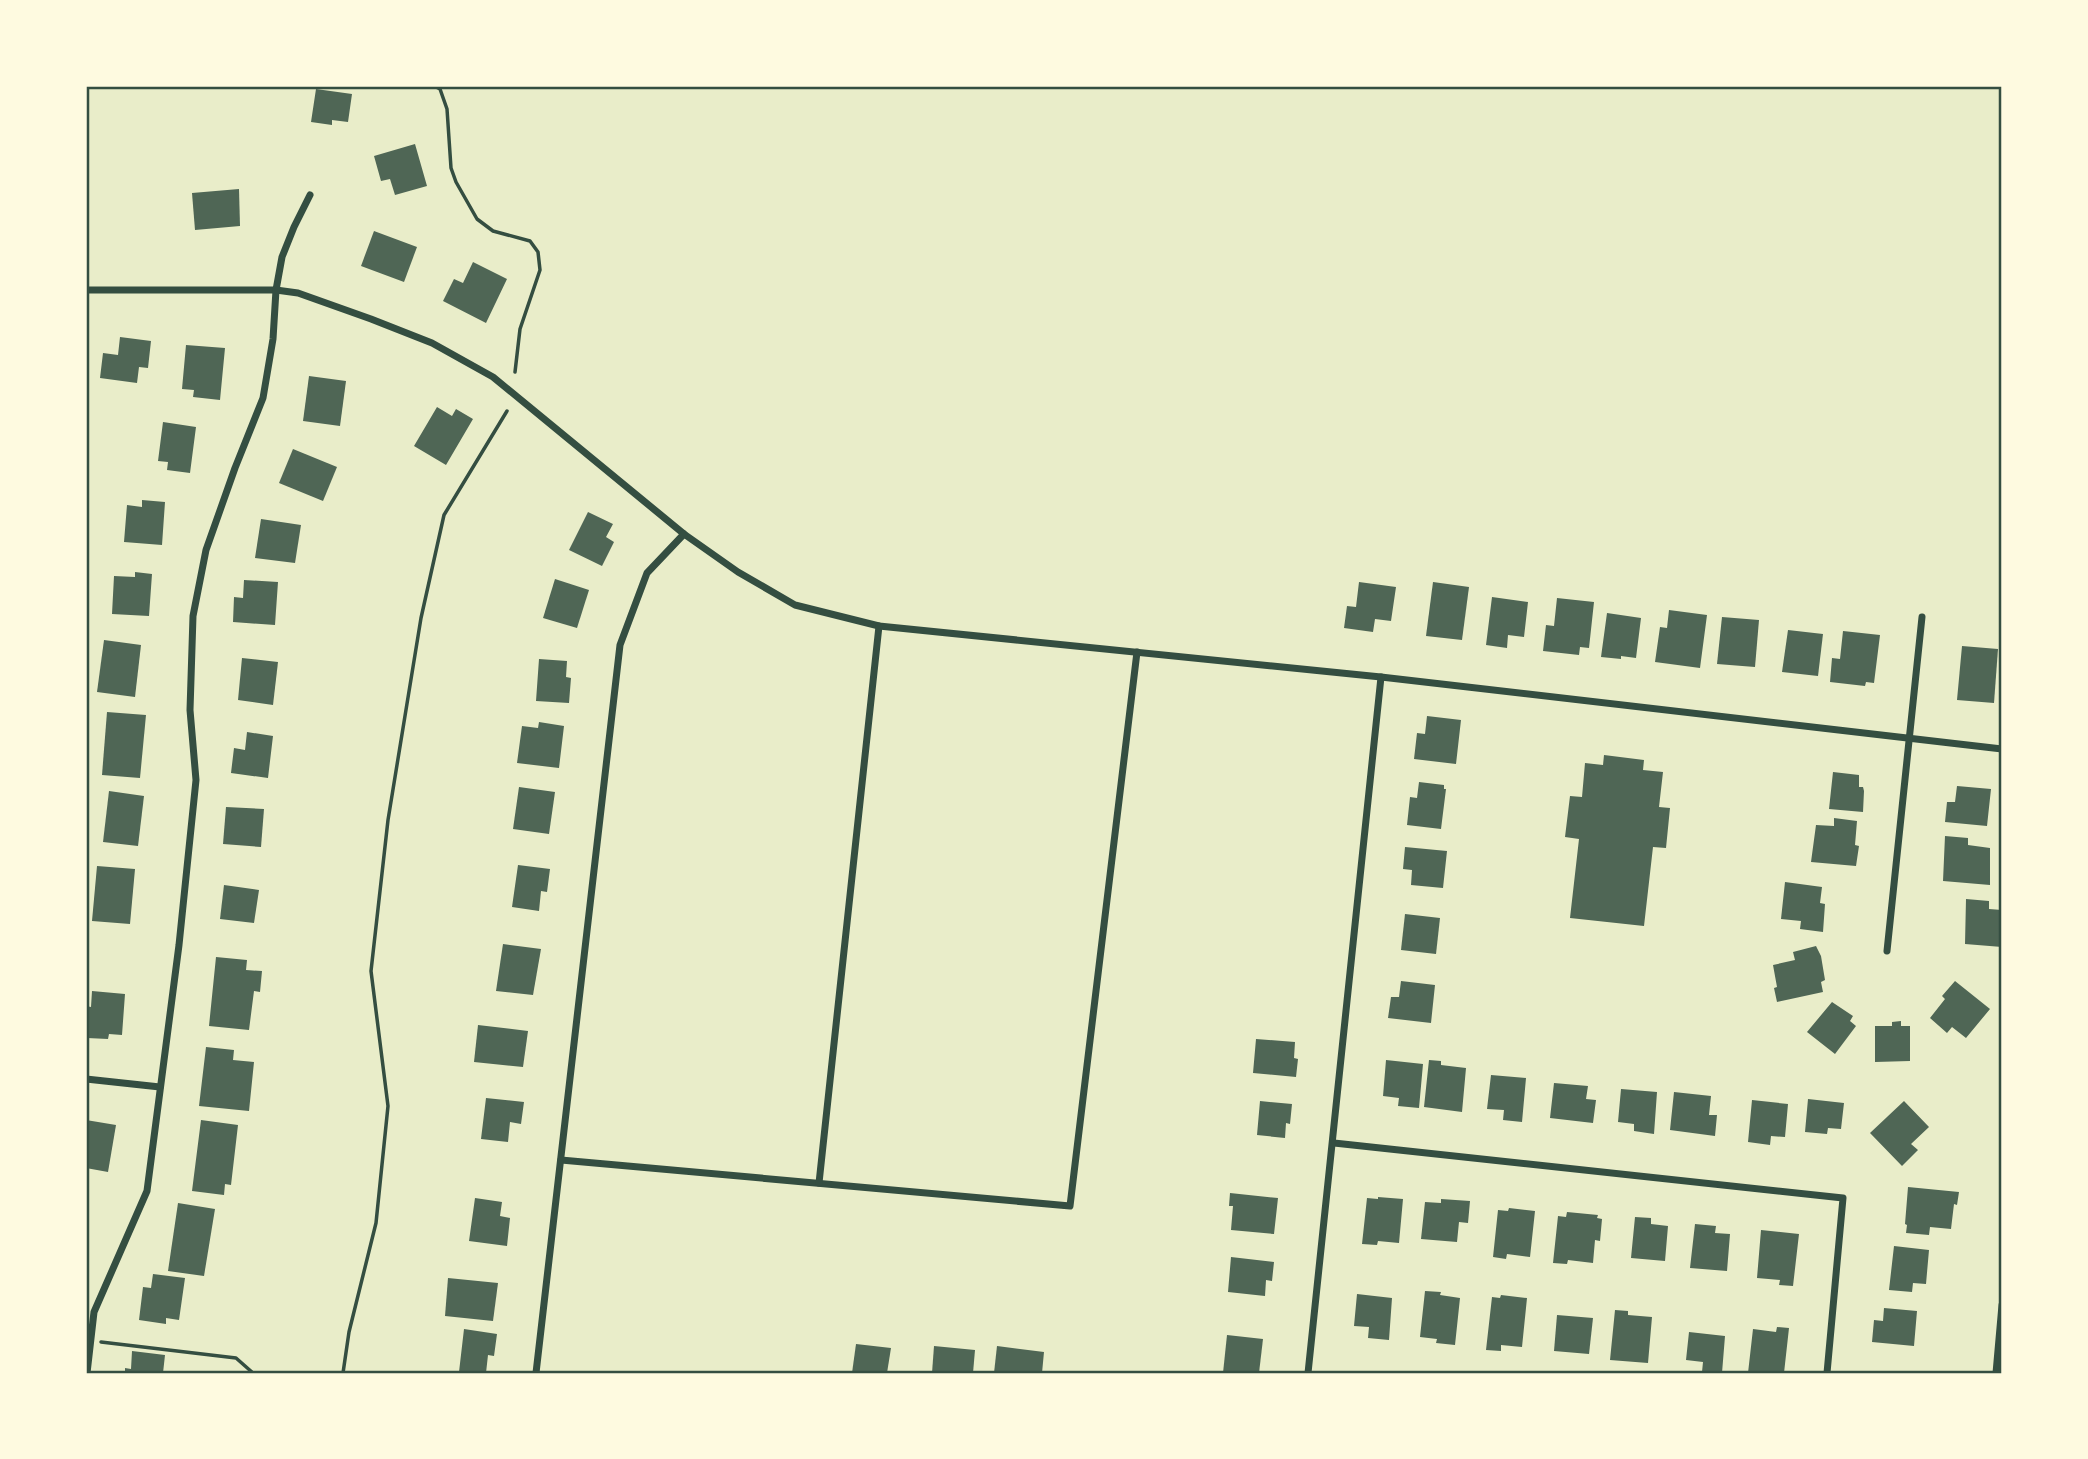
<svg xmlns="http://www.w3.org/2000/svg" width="2088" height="1459" font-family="'DejaVu Sans',sans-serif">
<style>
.building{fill:#4f6655}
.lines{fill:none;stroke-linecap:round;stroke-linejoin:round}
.path{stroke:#344e41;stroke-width:3.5}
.minor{stroke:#344e41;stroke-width:7}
.neatline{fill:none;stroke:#344e41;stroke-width:2.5}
</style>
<rect width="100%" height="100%" fill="#e9edc9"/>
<g class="building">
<path d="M 316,89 L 352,94 L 348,122 L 332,120 L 332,125 L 311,122 Z"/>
<path d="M 415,144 L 427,186 L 395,195 L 390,179 L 381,181 L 374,156 Z"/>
<path d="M 239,189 L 240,226 L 195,230 L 192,193 Z"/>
<path d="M 374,231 L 417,247 L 404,282 L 361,266 Z"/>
<path d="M 473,262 L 507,279 L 486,323 L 443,301 L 454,279 L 463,283 Z"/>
<path d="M 120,337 L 151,341 L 148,368 L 139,367 L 137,383 L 100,378 L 103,353 L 118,355 Z"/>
<path d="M 186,345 L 225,348 L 220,400 L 193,397 L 194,390 L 182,389 Z"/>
<path d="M 309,376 L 346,381 L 340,426 L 303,421 Z"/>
<path d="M 437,407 L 452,416 L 456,409 L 473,419 L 446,465 L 414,446 Z"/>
<path d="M 163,422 L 196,427 L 190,473 L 167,470 L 168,462 L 158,461 Z"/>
<path d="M 293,449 L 337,467 L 323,501 L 279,483 Z"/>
<path d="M 142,500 L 165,502 L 162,545 L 124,542 L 127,505 L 142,507 Z"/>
<path d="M 588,512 L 613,524 L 606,537 L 614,542 L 602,566 L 569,550 Z"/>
<path d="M 261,519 L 301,525 L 295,563 L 255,558 Z"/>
<path d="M 135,572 L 152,574 L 149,616 L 112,614 L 114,576 L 135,577 Z"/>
<path d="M 555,579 L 589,590 L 577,628 L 543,618 Z"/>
<path d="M 244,580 L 278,582 L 275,625 L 233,622 L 234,597 L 243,598 Z"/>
<path d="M 1359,582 L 1396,587 L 1391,621 L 1375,619 L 1373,632 L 1344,628 L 1347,606 L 1356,607 Z"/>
<path d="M 1433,582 L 1469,587 L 1462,640 L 1426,636 Z"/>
<path d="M 1492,597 L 1528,602 L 1524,637 L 1508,635 L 1507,648 L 1486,645 Z"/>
<path d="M 1557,598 L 1594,602 L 1589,648 L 1580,647 L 1579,655 L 1543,651 L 1546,625 L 1554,626 Z"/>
<path d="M 1669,610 L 1707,615 L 1700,668 L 1655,662 L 1660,627 L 1667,628 Z"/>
<path d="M 1607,613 L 1641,618 L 1636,658 L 1621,656 L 1621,659 L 1601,657 Z"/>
<path d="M 1722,617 L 1759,620 L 1755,667 L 1717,664 Z"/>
<path d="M 1788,630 L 1823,634 L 1818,676 L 1782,672 Z"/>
<path d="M 1843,631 L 1880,635 L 1874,683 L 1866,682 L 1865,686 L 1830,682 L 1832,658 L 1840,659 Z"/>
<path d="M 104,640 L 141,645 L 135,697 L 97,692 Z"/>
<path d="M 1962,646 L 1998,649 L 1994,703 L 1957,700 Z"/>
<path d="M 242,658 L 278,662 L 273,705 L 238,700 Z"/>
<path d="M 539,659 L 567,661 L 566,677 L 571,678 L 569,703 L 536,701 Z"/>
<path d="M 107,712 L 146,715 L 140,778 L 102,775 Z"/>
<path d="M 1427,716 L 1461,720 L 1456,764 L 1414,759 L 1417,733 L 1425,734 Z"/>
<path d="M 539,722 L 564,726 L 559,768 L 517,763 L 522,726 L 538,728 Z"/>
<path d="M 247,732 L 273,736 L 268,778 L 231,773 L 234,748 L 245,750 Z"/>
<path d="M 1604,755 L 1644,760 L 1643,770 L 1663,772 L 1659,807 L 1670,808 L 1666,848 L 1653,847 L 1644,926 L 1570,918 L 1579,839 L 1565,837 L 1570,796 L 1582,797 L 1585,763 L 1603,765 Z"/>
<path d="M 1833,772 L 1859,775 L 1859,787 L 1863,787 L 1864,791 L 1863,812 L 1829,809 Z"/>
<path d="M 1419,782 L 1444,785 L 1444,789 L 1446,789 L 1441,829 L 1407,825 L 1410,797 L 1417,798 Z"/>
<path d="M 1957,786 L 1991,789 L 1987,826 L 1945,822 L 1947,802 L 1955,802 Z"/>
<path d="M 519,787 L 555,792 L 549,834 L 513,829 Z"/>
<path d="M 109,791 L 144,796 L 138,846 L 103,842 Z"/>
<path d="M 226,807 L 264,809 L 261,847 L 223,844 Z"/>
<path d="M 1834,818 L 1857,821 L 1855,845 L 1859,846 L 1856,866 L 1811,862 L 1816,825 L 1834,826 Z"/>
<path d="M 1945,836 L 1968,838 L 1968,845 L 1990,848 L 1990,885 L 1943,881 Z"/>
<path d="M 1405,847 L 1447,851 L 1443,888 L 1411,885 L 1412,870 L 1403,869 Z"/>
<path d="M 518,865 L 550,869 L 547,892 L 541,891 L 539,911 L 512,907 Z"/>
<path d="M 97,866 L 135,869 L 130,924 L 92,921 Z"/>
<path d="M 1785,882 L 1822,887 L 1820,903 L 1825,904 L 1823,932 L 1800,929 L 1801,921 L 1781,919 Z"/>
<path d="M 224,885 L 259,890 L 254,923 L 220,919 Z"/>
<path d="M 1966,899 L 1989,901 L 1989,909 L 2002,910 L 2002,947 L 1965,944 Z"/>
<path d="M 1405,914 L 1440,918 L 1436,954 L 1401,950 Z"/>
<path d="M 503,944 L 541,949 L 533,995 L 496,991 Z"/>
<path d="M 1816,946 L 1821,956 L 1825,980 L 1821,982 L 1823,992 L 1777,1002 L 1774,988 L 1777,987 L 1773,965 L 1795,960 L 1793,952 Z"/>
<path d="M 216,957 L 247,960 L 246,970 L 262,971 L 260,992 L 254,991 L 249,1030 L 209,1026 Z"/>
<path d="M 1401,981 L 1435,985 L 1431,1023 L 1388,1018 L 1391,997 L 1399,997 Z"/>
<path d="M 1955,981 L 1990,1009 L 1966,1038 L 1952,1027 L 1947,1033 L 1930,1018 L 1945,999 L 1942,996 Z"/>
<path d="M 92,991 L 125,994 L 122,1035 L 109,1034 L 108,1039 L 87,1038 L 86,1006 L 91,1007 Z"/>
<path d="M 1832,1002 L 1853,1016 L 1850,1021 L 1856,1026 L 1835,1054 L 1807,1032 Z"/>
<path d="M 1901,1021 L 1901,1026 L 1910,1026 L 1910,1061 L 1875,1062 L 1875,1026 L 1892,1026 L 1892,1022 Z"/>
<path d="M 478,1025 L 528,1031 L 523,1067 L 474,1062 Z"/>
<path d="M 1256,1039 L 1295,1042 L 1294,1058 L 1298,1059 L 1296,1077 L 1253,1073 Z"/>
<path d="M 206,1047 L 234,1050 L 233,1060 L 254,1062 L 249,1111 L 199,1106 Z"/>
<path d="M 1386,1060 L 1423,1064 L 1419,1108 L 1398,1106 L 1399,1098 L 1383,1096 Z"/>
<path d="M 1429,1060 L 1441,1061 L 1441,1065 L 1466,1068 L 1462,1112 L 1424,1107 Z"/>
<path d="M 1491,1075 L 1526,1078 L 1522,1122 L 1503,1120 L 1504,1110 L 1487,1109 Z"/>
<path d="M 1554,1083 L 1588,1086 L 1586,1099 L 1596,1100 L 1593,1123 L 1550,1118 Z"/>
<path d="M 1621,1089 L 1657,1092 L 1654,1134 L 1634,1131 L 1634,1124 L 1618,1122 Z"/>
<path d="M 1674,1092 L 1711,1096 L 1709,1115 L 1717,1115 L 1715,1136 L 1670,1130 Z"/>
<path d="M 486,1098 L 524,1102 L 521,1124 L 510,1122 L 508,1142 L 481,1139 Z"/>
<path d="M 1808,1099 L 1844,1103 L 1841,1129 L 1828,1128 L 1827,1134 L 1805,1132 Z"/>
<path d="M 1752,1100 L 1788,1104 L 1785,1137 L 1771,1136 L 1770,1145 L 1748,1142 Z"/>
<path d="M 1260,1101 L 1292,1104 L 1290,1124 L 1286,1123 L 1285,1138 L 1257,1135 Z"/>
<path d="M 1904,1101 L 1929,1127 L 1911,1144 L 1918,1150 L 1902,1166 L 1870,1133 Z"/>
<path d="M 86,1120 L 116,1125 L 108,1172 L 86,1168 Z"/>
<path d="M 201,1120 L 238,1125 L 231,1185 L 225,1184 L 224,1195 L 192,1191 Z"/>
<path d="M 1908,1187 L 1959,1192 L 1957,1205 L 1954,1204 L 1951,1229 L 1930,1227 L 1929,1235 L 1906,1233 L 1907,1225 L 1905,1224 Z"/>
<path d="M 1230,1193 L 1278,1198 L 1274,1234 L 1231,1230 L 1233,1206 L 1229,1206 Z"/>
<path d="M 1378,1197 L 1403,1199 L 1399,1243 L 1378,1241 L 1377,1245 L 1362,1244 L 1367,1198 L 1378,1199 Z"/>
<path d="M 475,1198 L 502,1202 L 500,1216 L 510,1218 L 507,1246 L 469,1241 Z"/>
<path d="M 1441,1199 L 1470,1201 L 1468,1223 L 1459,1222 L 1457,1242 L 1421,1239 L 1425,1202 L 1441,1203 Z"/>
<path d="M 178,1203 L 215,1209 L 204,1276 L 168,1271 Z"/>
<path d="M 1509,1208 L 1535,1211 L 1530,1257 L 1507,1254 L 1506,1259 L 1493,1257 L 1498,1210 L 1508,1211 Z"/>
<path d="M 1567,1212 L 1598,1215 L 1597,1218 L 1602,1219 L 1600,1241 L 1595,1240 L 1593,1263 L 1568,1260 L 1567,1264 L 1553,1263 L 1558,1216 L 1566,1217 Z"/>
<path d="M 1635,1217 L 1651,1218 L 1651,1224 L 1668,1226 L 1665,1261 L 1631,1258 Z"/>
<path d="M 1695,1224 L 1716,1226 L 1715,1233 L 1730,1234 L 1727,1271 L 1690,1268 Z"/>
<path d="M 1761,1230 L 1799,1234 L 1793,1286 L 1779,1285 L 1780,1280 L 1757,1278 Z"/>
<path d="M 1894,1246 L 1929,1250 L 1926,1284 L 1913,1283 L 1912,1292 L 1889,1290 Z"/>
<path d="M 1231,1257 L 1274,1262 L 1272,1281 L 1266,1280 L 1265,1296 L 1228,1292 Z"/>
<path d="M 153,1274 L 185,1278 L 179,1320 L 166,1318 L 166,1324 L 139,1320 L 143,1287 L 151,1288 Z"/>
<path d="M 448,1278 L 498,1283 L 493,1321 L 445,1316 Z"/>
<path d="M 1425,1291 L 1441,1292 L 1440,1295 L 1460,1298 L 1455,1345 L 1436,1343 L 1437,1339 L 1420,1337 Z"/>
<path d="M 1357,1294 L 1392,1298 L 1389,1340 L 1368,1338 L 1369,1327 L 1354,1326 Z"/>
<path d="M 1501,1295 L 1527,1298 L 1522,1347 L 1501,1345 L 1501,1351 L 1486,1350 L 1492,1297 L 1500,1298 Z"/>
<path d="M 1884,1308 L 1917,1311 L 1914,1346 L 1872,1342 L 1874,1320 L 1883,1321 Z"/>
<path d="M 1615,1310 L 1628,1311 L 1628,1315 L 1652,1317 L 1648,1363 L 1610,1360 Z"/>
<path d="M 1557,1315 L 1593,1318 L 1589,1354 L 1554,1351 Z"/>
<path d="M 1777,1327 L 1789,1328 L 1784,1373 L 1748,1373 L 1753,1329 L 1776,1332 Z"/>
<path d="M 464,1329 L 497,1334 L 494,1356 L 488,1355 L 486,1373 L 459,1372 Z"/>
<path d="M 1689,1332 L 1725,1336 L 1722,1373 L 1702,1372 L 1703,1362 L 1686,1360 Z"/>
<path d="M 1227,1335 L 1263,1339 L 1259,1373 L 1223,1373 Z"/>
<path d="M 856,1344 L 891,1348 L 887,1373 L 852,1373 Z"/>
<path d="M 934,1346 L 975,1350 L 973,1373 L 932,1373 Z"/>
<path d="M 997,1346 L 1044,1352 L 1042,1373 L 994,1373 Z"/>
<path d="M 132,1351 L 165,1355 L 163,1373 L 125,1373 L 125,1368 L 131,1369 Z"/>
</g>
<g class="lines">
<g class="path">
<path d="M 434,86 L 440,89 L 447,109 L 451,168 L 456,182 L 477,219 L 493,231 L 530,241 L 538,252 L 540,270 L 520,329 L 515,372"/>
<path d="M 101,1342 L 236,1358 L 253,1373"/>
<path d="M 343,1373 L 349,1332 L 376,1223 L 388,1106 L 371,971 L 388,820 L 421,618 L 444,515 L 507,411"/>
</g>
<g class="minor">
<path d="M 86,290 L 276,290 L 298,293 L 371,319 L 432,343 L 493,377 L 684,534 L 738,572 L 795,605 L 879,626 L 1381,677 L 2002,749"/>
<path d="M 1887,951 L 1922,617"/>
<path d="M 86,1079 L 160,1087"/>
<path d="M 1334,1143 L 1843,1198 L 1827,1373"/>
<path d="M 561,1160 L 1070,1206 L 1137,652"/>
<path d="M 819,1183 L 879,626"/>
<path d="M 87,1373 L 94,1312 L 147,1191 L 179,945 L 196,780 L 190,710 L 193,616 L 206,550 L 235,468 L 263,398 L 273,339 L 276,290 L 282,257 L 294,227 L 310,195"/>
<path d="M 536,1373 L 620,645 L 647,573 L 684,534"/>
<path d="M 1308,1373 L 1381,677"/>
<path d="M 1996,1373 L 2002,1305"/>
</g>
</g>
<rect width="2088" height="1459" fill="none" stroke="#fefae0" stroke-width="175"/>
<rect x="88" y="88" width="1912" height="1284" class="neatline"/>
</svg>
